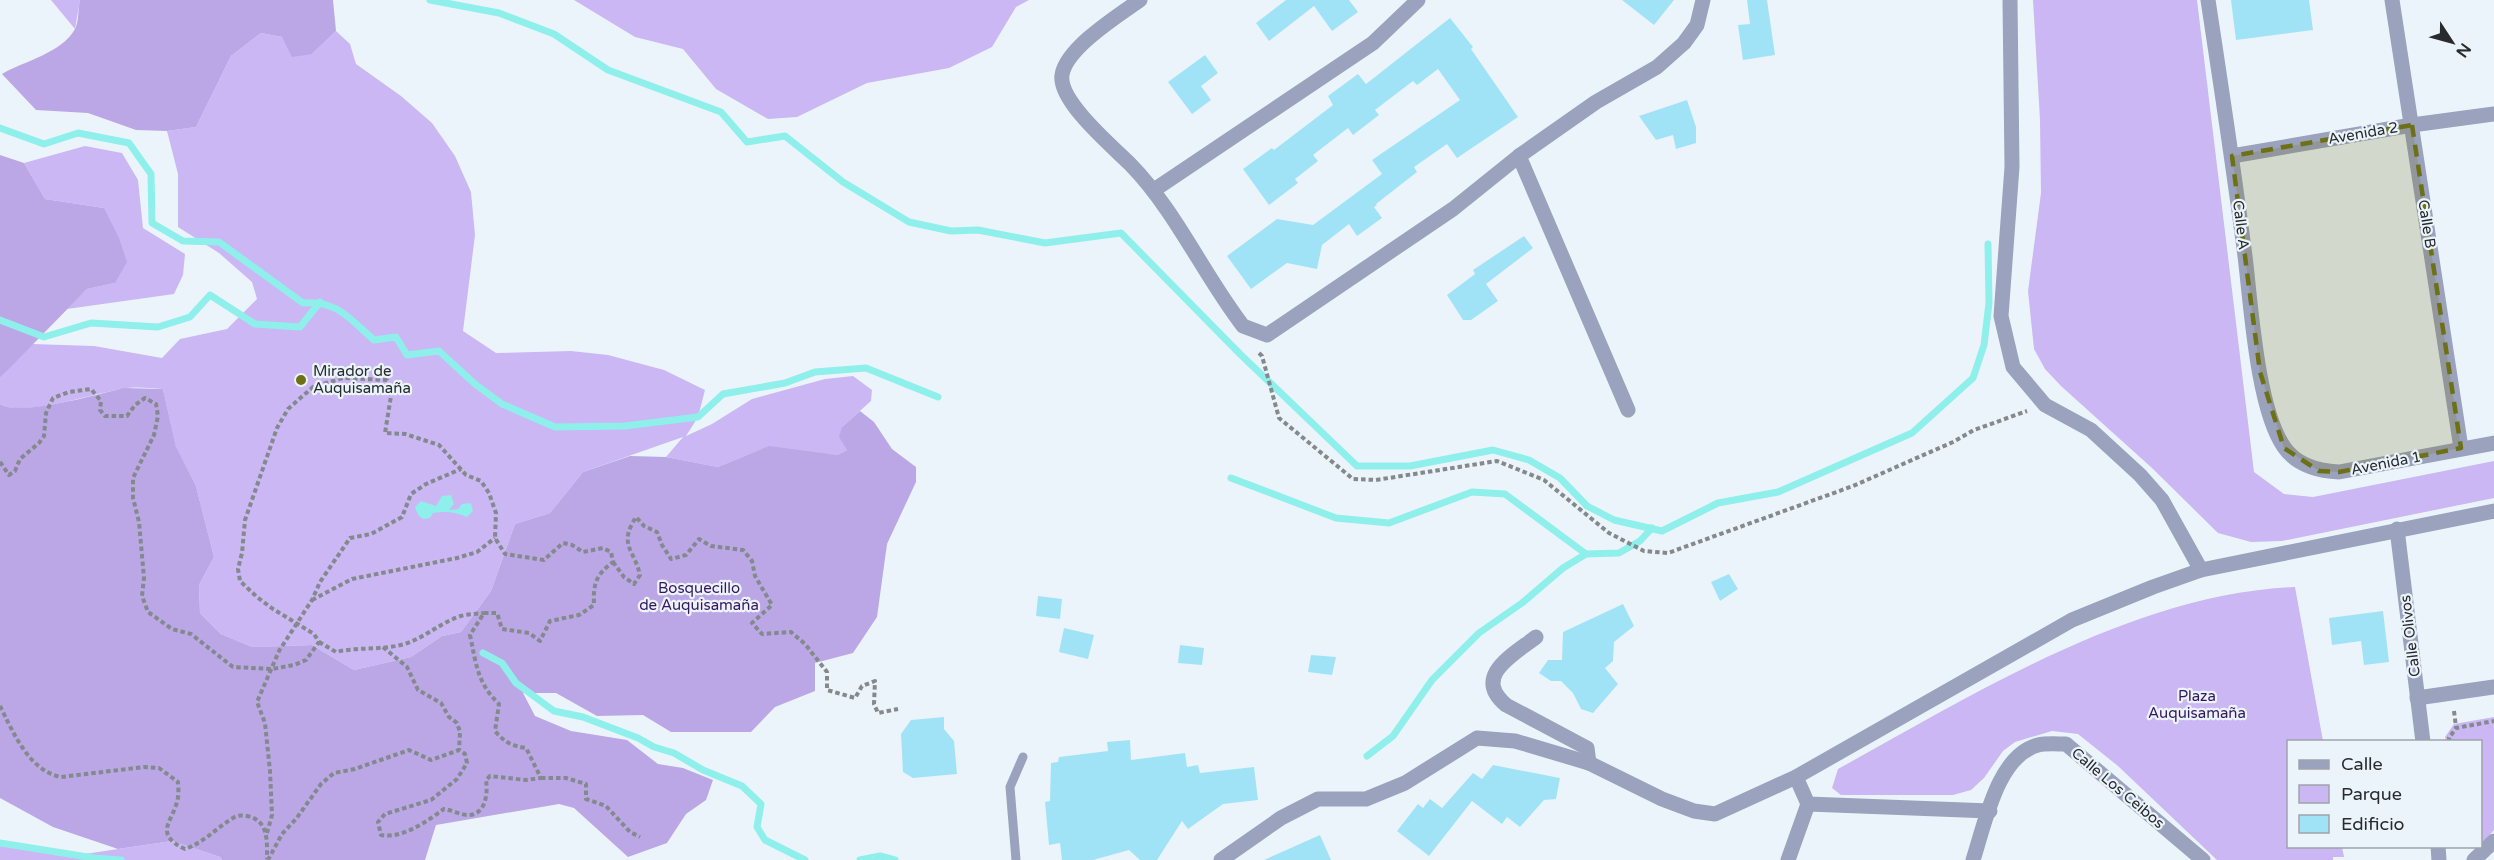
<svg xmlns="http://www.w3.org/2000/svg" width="2494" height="860" font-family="'Varela Round',sans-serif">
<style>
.green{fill:#cab7f3}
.forest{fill:#bba7e6}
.water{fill:#8fefeb}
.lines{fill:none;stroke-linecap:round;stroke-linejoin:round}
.stream{stroke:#8fefeb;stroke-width:7}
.building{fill:#a0e3f7}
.path{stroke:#83898d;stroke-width:4;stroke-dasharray:4.5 3;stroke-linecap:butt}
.lane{stroke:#9aa2bd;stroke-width:9}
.street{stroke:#9aa2bd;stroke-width:15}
.marked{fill:#6d7015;fill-opacity:0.2;stroke:#6d7015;stroke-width:4.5;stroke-dasharray:12 8;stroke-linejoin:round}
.poi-dot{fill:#6d7015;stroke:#ecf4fb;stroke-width:2}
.labels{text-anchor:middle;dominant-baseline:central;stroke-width:4.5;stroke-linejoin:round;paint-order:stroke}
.street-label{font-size:15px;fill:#282b2d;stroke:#ecf4fb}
.poi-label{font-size:15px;fill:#282b2d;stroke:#ecf4fb;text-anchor:start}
.park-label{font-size:15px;fill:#36165f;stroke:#ecf4fb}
</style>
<rect width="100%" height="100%" fill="#ecf4fb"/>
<g class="green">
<path d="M 51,0 L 80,0 L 75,29 Z"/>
<path d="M 574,0 L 1029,0 L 1016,7 L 992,47 L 949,68 L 867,83 L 797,117 L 768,119 L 716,89 L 683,49 L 635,37 Z"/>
<path d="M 2033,0 L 2197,0 L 2254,472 L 2284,494 L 2313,497 L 2494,461 L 2494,498 L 2282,541 L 2251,542 L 2218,533 L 2152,468 L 2061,386 L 2045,369 L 2034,349 L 2028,291 L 2041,193 L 2040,120 Z"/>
<path d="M 336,31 L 350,44 L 356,64 L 401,96 L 432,123 L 455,156 L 471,192 L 475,235 L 463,331 L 496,353 L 571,351 L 608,355 L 664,370 L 705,390 L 698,417 L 686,436 L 712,424 L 752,399 L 825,379 L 853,376 L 872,390 L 871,401 L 842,427 L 847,450 L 837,455 L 762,449 L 718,467 L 666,457 L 683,437 L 583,472 L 550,513 L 515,524 L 491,591 L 461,632 L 442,636 L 411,657 L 354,670 L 312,645 L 252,647 L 221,634 L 200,613 L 199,585 L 214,557 L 196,486 L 176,448 L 163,389 C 150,388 135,386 122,389 C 95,393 21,418 0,404 L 0,378 L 32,344 L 94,346 L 162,358 L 180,339 L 227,329 L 257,299 L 252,282 L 219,253 L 178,227 L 178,174 L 167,131 L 196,127 L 231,56 L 261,33 L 282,37 L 312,54 Z"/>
<path d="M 85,146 L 122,153 L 138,180 L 143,228 L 185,254 L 183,275 L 174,294 L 67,309 L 87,289 L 115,283 L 104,208 L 45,199 L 24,163 Z"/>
<path d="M 2295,587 L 2323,741 L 2288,742 L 2288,846 L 2342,847 L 2344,857 L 2333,857 L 2333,860 L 2217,860 L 2118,766 L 2078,734 L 2052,731 L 2015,742 L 2003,751 L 1984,778 L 1971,790 L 1953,795 L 1841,795 L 1832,788 L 1838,769 C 1976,693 2134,594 2295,587 Z"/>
<path d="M 2494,717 L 2494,830 L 2481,845 L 2480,742 L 2446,741 L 2445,737 L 2454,724 Z"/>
<path d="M 172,841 L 220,857 L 222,860 L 0,860 L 0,843 L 78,855 Z"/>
</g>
<g class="forest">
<path d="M 80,0 L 333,0 L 336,31 L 312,54 L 292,57 L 282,37 L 261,33 L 231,56 L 196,127 L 167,131 L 136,130 L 88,113 L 36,110 L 2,74 C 24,61 62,53 75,29 C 79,21 78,8 80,0 Z"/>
<path d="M 0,155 L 24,163 L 45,199 L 104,208 L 119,238 L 127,262 L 115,283 L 87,289 L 0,378 Z"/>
<path d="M 124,388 L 163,389 L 176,447 L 196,486 L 214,557 L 199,585 L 200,613 L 221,634 L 252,647 L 312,645 L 354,670 L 411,657 L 442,636 L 461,632 L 491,591 L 515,524 L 550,513 L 583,472 L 630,456 L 666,457 L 718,467 L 769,446 L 837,455 L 847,450 L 839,437 L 842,427 L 860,411 L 874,422 L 892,449 L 916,467 L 916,482 L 887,544 L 877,617 L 853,653 L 815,663 L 815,691 L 775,707 L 751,732 L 671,732 L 643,715 L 597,716 L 556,693 L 523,693 L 535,716 L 571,731 L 627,740 L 658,764 L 683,768 L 713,780 L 706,800 L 686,814 L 667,843 L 628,857 L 574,808 L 559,804 L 436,825 L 425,860 L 222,860 L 220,857 L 172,841 L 118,849 L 53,827 L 0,798 L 0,404 C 19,417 99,394 124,388 Z"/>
</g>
<path class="water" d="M 451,495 L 454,504 L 449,510 L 458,509 L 462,504 L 471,503 L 473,511 L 467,517 C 455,512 446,511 433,513 L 430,518 L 423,519 L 418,515 L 415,507 L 421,501 L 436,506 L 442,496 Z"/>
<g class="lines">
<g class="stream">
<path d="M 430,0 L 499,13 L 554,34 L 608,70 L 721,112 L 747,142 L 785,136 L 843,182 L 909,222 L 951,231 L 978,230 L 1045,243 L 1121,233 L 1240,354 L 1357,466 L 1410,466 L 1493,450 L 1529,460 L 1560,478 L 1587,506 L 1614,520 L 1662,531 L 1718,503 L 1778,492 L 1912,433 L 1973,378 L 1984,345 L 1989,303 L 1988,244"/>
<path d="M 0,128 L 44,144 L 78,133 L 129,143 L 151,174 L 152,223 L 183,241 L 219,242 L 303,303 C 337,300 350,319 374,340 L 396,337 L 407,355 L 439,351 L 475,384 L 502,404 L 555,427 L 625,426 L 698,417 L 723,394 L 785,383 L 815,372 L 866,368 L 938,397"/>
<path d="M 0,320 L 44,337 L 91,323 L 158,327 L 190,317 L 210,295 L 255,324 L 300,327 L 320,302"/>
<path d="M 1231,478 L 1336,518 L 1389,523 L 1472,492 L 1505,494 L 1586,554"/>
<path d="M 483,653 L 502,663 L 516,683 L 554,711 L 583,717 L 638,738 L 654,747 L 674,753 L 703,770 L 742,786 L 761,804 L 757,827 L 765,840 L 805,860"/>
<path d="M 1367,756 L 1393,736 L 1432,680 L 1479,633 L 1522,603 L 1563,568 L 1586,554 L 1619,553 L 1640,541 L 1652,528"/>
<path d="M 0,843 L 94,858 L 121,860"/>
<path d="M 860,860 L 880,856 L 895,860"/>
</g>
</g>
<g class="building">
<path d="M 1286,0 L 1349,0 L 1358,12 L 1332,31 L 1314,6 L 1269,41 L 1256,23 Z"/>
<path d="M 1622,0 L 1674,0 L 1654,25 Z"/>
<path d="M 1747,0 L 1767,0 L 1775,55 L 1743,60 L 1738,25 L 1750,24 Z"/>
<path d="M 2231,0 L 2309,0 L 2313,30 L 2236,40 Z"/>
<path d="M 1450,18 L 1473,47 L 1471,49 L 1518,117 L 1457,158 L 1447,144 L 1414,167 L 1417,172 L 1376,204 L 1377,205 L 1374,207 L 1382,218 L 1357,236 L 1349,224 L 1322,245 L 1317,269 L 1287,263 L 1251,289 L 1227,256 L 1277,219 L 1313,225 L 1382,174 L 1372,160 L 1460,100 L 1438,69 L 1417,85 L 1413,81 L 1375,110 L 1379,115 L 1353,135 L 1348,128 L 1313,155 L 1318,161 L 1295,179 L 1298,183 L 1269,205 L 1243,169 L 1272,148 L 1274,150 L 1333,105 L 1328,96 L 1358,74 L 1366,84 Z"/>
<path d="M 1205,55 L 1218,73 L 1201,86 L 1211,100 L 1192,114 L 1168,82 Z"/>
<path d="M 1687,100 L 1696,127 L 1696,143 L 1676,149 L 1673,135 L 1656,140 L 1639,116 Z"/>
<path d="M 1524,236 L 1533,248 L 1486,284 L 1498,301 L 1471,320 L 1463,320 L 1447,295 L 1475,274 L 1473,270 Z"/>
<path d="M 1729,574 L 1738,589 L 1720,601 L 1711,582 Z"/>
<path d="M 1038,596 L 1062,599 L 1060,619 L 1036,616 Z"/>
<path d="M 1623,604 L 1634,626 L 1614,642 L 1613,661 L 1605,668 L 1618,684 L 1593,713 L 1581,709 L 1573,693 L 1561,681 L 1551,681 L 1539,673 L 1548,660 L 1562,660 L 1563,632 Z"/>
<path d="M 2383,611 L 2389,662 L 2364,665 L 2361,641 L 2332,645 L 2329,618 Z"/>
<path d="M 1064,628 L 1094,635 L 1088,659 L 1059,652 Z"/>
<path d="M 1180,645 L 1204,648 L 1202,665 L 1178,663 Z"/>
<path d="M 1311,655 L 1336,657 L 1332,675 L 1308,672 Z"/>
<path d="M 944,717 L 944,729 L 954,741 L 957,774 L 913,778 L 903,772 L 901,734 L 911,720 Z"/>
<path d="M 1130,740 L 1131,760 L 1185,753 L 1187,767 L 1198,765 L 1200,773 L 1254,767 L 1258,800 L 1223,804 L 1188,829 L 1182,821 L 1157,860 L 1140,860 L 1129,850 L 1093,860 L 1062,860 L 1060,843 L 1049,845 L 1045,802 L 1050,801 L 1051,763 L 1058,762 L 1059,757 L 1108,751 L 1107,742 Z"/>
<path d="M 1493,765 L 1560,778 L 1556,799 L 1544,800 L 1520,827 L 1507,817 L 1502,824 L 1472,801 L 1429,856 L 1397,831 L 1418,804 L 1423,808 L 1430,799 L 1442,808 L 1473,773 L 1482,779 Z"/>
<path d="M 1320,835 L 1331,860 L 1264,860 Z"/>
</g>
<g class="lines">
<g class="path">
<path d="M 1259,353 L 1262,356 L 1279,418 L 1353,479 L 1376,480 L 1497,461 L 1544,480 L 1609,533 L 1644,551 L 1668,553 L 1853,486 L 1953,442 L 1974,430 L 2027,411"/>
<path d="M 0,462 L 9,475 L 15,471 L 20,459 L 39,443 L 44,436 L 46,413 L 53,398 L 69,392 L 91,389 L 101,401 L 100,410 L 105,416 L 127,416 L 135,405 L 145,398 L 156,404 L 158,416 L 154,435 L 133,478 L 133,498 L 139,522 L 144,578 L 142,596 L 148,612 L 172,629 L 191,634 L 233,667 L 272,669 L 294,665 L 306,660 L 319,642 L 314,634 L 273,609 L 257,597 L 240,581 L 238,569 L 242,553 L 245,520 L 277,428 L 288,409 L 313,387 L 343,378 L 387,380 L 391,396 L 385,433 L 405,434 L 439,445 L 466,475 L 481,481 L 489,493 L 496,513 L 495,538 L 505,554 L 544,560 L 563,543 L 572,545 L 583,552 L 603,548 L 611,552 L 613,562 C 596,575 593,583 594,605 L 579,615 L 550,621 L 540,641 L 529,633 L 502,629 L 497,613 L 484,613 L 470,635 C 476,663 477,683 499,704 L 495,731 C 504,742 512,746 526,748 L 541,778 L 526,780 L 490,776 L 486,780 C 488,793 486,815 468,815 C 461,815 452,810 444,809 C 427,821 403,839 381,835 L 378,822 L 385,814 L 431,800 L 457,779 L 467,763 L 465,754 L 459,750 L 431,760 L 409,750 L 355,769 L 334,773 L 321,784 L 296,819 L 282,834 L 268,860"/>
<path d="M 613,562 L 624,577 L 634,584 L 640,575 C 634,549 618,545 636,517 L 644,526 L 657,532 L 662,545 L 671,559 L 686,555 L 699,539 L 711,546 L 743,550 L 752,561 L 755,576 L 772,605 L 752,623 L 762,634 L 791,632 L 805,644 L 827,672 L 827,690 L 855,698 L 862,686 L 875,681 L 874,704 L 878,713 L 898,709"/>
<path d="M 312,600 L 352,579 L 457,558 L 477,552 L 495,538"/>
<path d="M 319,642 L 336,652 C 357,647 380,650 401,645 C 424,639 439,623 461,616 C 468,614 476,614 484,613"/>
<path d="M 383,647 L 407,667 L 418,690 L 441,703 L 449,717 L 457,723 L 460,732 L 459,750"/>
<path d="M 0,706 C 13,732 29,771 61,777 L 144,767 L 159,768 L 178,782 C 178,786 179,792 178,797 C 175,820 151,833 185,849 C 205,842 216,828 233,818 C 238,815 242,815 247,816 C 269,820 267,842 267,859"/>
<path d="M 2454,711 L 2456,727"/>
<path d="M 2450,742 L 2449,738 L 2456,728 L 2494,721"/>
<path d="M 541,778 L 566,778 L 586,784 L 586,799 L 606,806 L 630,832 L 640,837"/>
<path d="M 267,833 L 272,815 L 270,771 L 265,723 L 257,702 L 279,651 L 312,600 L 320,582 L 350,538 L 371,534 L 402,517 L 411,494 L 426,484 L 461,469"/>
</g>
<path class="lane" d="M 1016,860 L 1010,787 L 1023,757"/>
<g class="street">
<path d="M 1140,0 C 1119,15 1066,48 1062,75 C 1058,101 1113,147 1130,164 C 1176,211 1203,274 1243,326 L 1267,335 L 1453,209 L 1519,156 L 1596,102 L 1657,67 L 1684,43 L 1697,25 L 1703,0"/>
<path d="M 2010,0 L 2012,167 L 2001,316 L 2013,367 L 2045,405 L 2091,430 L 2140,475 L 2162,500 L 2201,570"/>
<path d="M 2208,0 C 2221,85 2234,171 2245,256 C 2251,305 2257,408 2284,447 C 2297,466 2318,471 2339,472 L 2494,443"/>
<path d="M 2392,0 L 2461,448"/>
<path d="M 1519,156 L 1628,410"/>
<path d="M 2232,156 L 2412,125 L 2494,114"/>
<path d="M 1154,190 L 1373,43 L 1418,0"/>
<path d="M 2397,529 L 2423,742"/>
<path d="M 1536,637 C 1513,655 1472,676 1506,705 L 1587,748 L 1589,763"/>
<path d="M 2417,698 L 2494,687"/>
<path d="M 1796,777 L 1808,804 L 1990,811"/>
<path d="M 2438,846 L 2439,860"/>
<path d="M 1221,860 L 1281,818 L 1318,799 L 1366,799 L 1405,783 L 1477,738 L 1515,741 L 1589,763 L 1662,799 L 1694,811 L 1715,814 L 1796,777 L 2072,620 L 2153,587 L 2201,570 L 2494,511"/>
<path d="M 1788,860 L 1808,804"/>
<path d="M 1973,860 C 1985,824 1997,756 2038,745 C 2046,743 2057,744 2066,744 L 2203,860"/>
<path d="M 2474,860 L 2494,841"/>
</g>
</g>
<path class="marked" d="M 2412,125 L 2461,448 L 2339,472 L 2319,471 L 2284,448 L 2260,372 L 2232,156 Z"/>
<circle class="poi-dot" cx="301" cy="380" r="6"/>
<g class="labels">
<g class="street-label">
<text transform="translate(2363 133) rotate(-10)">Avenida 2</text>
<text transform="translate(2427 224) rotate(81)">Calle B</text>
<text transform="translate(2241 225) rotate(83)">Calle A</text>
<text transform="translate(2386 463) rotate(-11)">Avenida 1</text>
<text transform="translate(2410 636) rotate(-97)">Calle Olivos</text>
<text transform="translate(2118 788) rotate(40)">Calle Los Ceibos</text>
</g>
<g class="poi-label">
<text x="313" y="371">Mirador de<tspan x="313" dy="17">Auquisamaña</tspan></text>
</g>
<g class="park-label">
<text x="699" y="588">Bosquecillo<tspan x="699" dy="17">de Auquisamaña</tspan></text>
<text x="2197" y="696">Plaza<tspan x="2197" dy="17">Auquisamaña</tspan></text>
</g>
</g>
<rect x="2287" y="740" width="195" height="108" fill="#ecf4fb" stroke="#9ea4a9" stroke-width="1.5"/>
<rect x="2299" y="760" width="30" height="9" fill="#9aa2bd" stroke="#9ea4a9" stroke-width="1.5"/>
<text x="2341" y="770" font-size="18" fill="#282b2d">Calle</text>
<rect x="2299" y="785" width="30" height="18" fill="#cab7f3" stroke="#9ea4a9" stroke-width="1.5"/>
<text x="2341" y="800" font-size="18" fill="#282b2d">Parque</text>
<rect x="2299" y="815" width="30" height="18" fill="#a0e3f7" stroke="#9ea4a9" stroke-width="1.5"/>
<text x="2341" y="830" font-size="18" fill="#282b2d">Edificio</text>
<g transform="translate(2452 42) rotate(126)" stroke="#ecf4fb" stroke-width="4.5" paint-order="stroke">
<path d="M0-4.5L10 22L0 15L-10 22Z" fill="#282b2d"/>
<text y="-9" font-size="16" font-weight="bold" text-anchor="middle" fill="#282b2d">N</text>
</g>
</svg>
